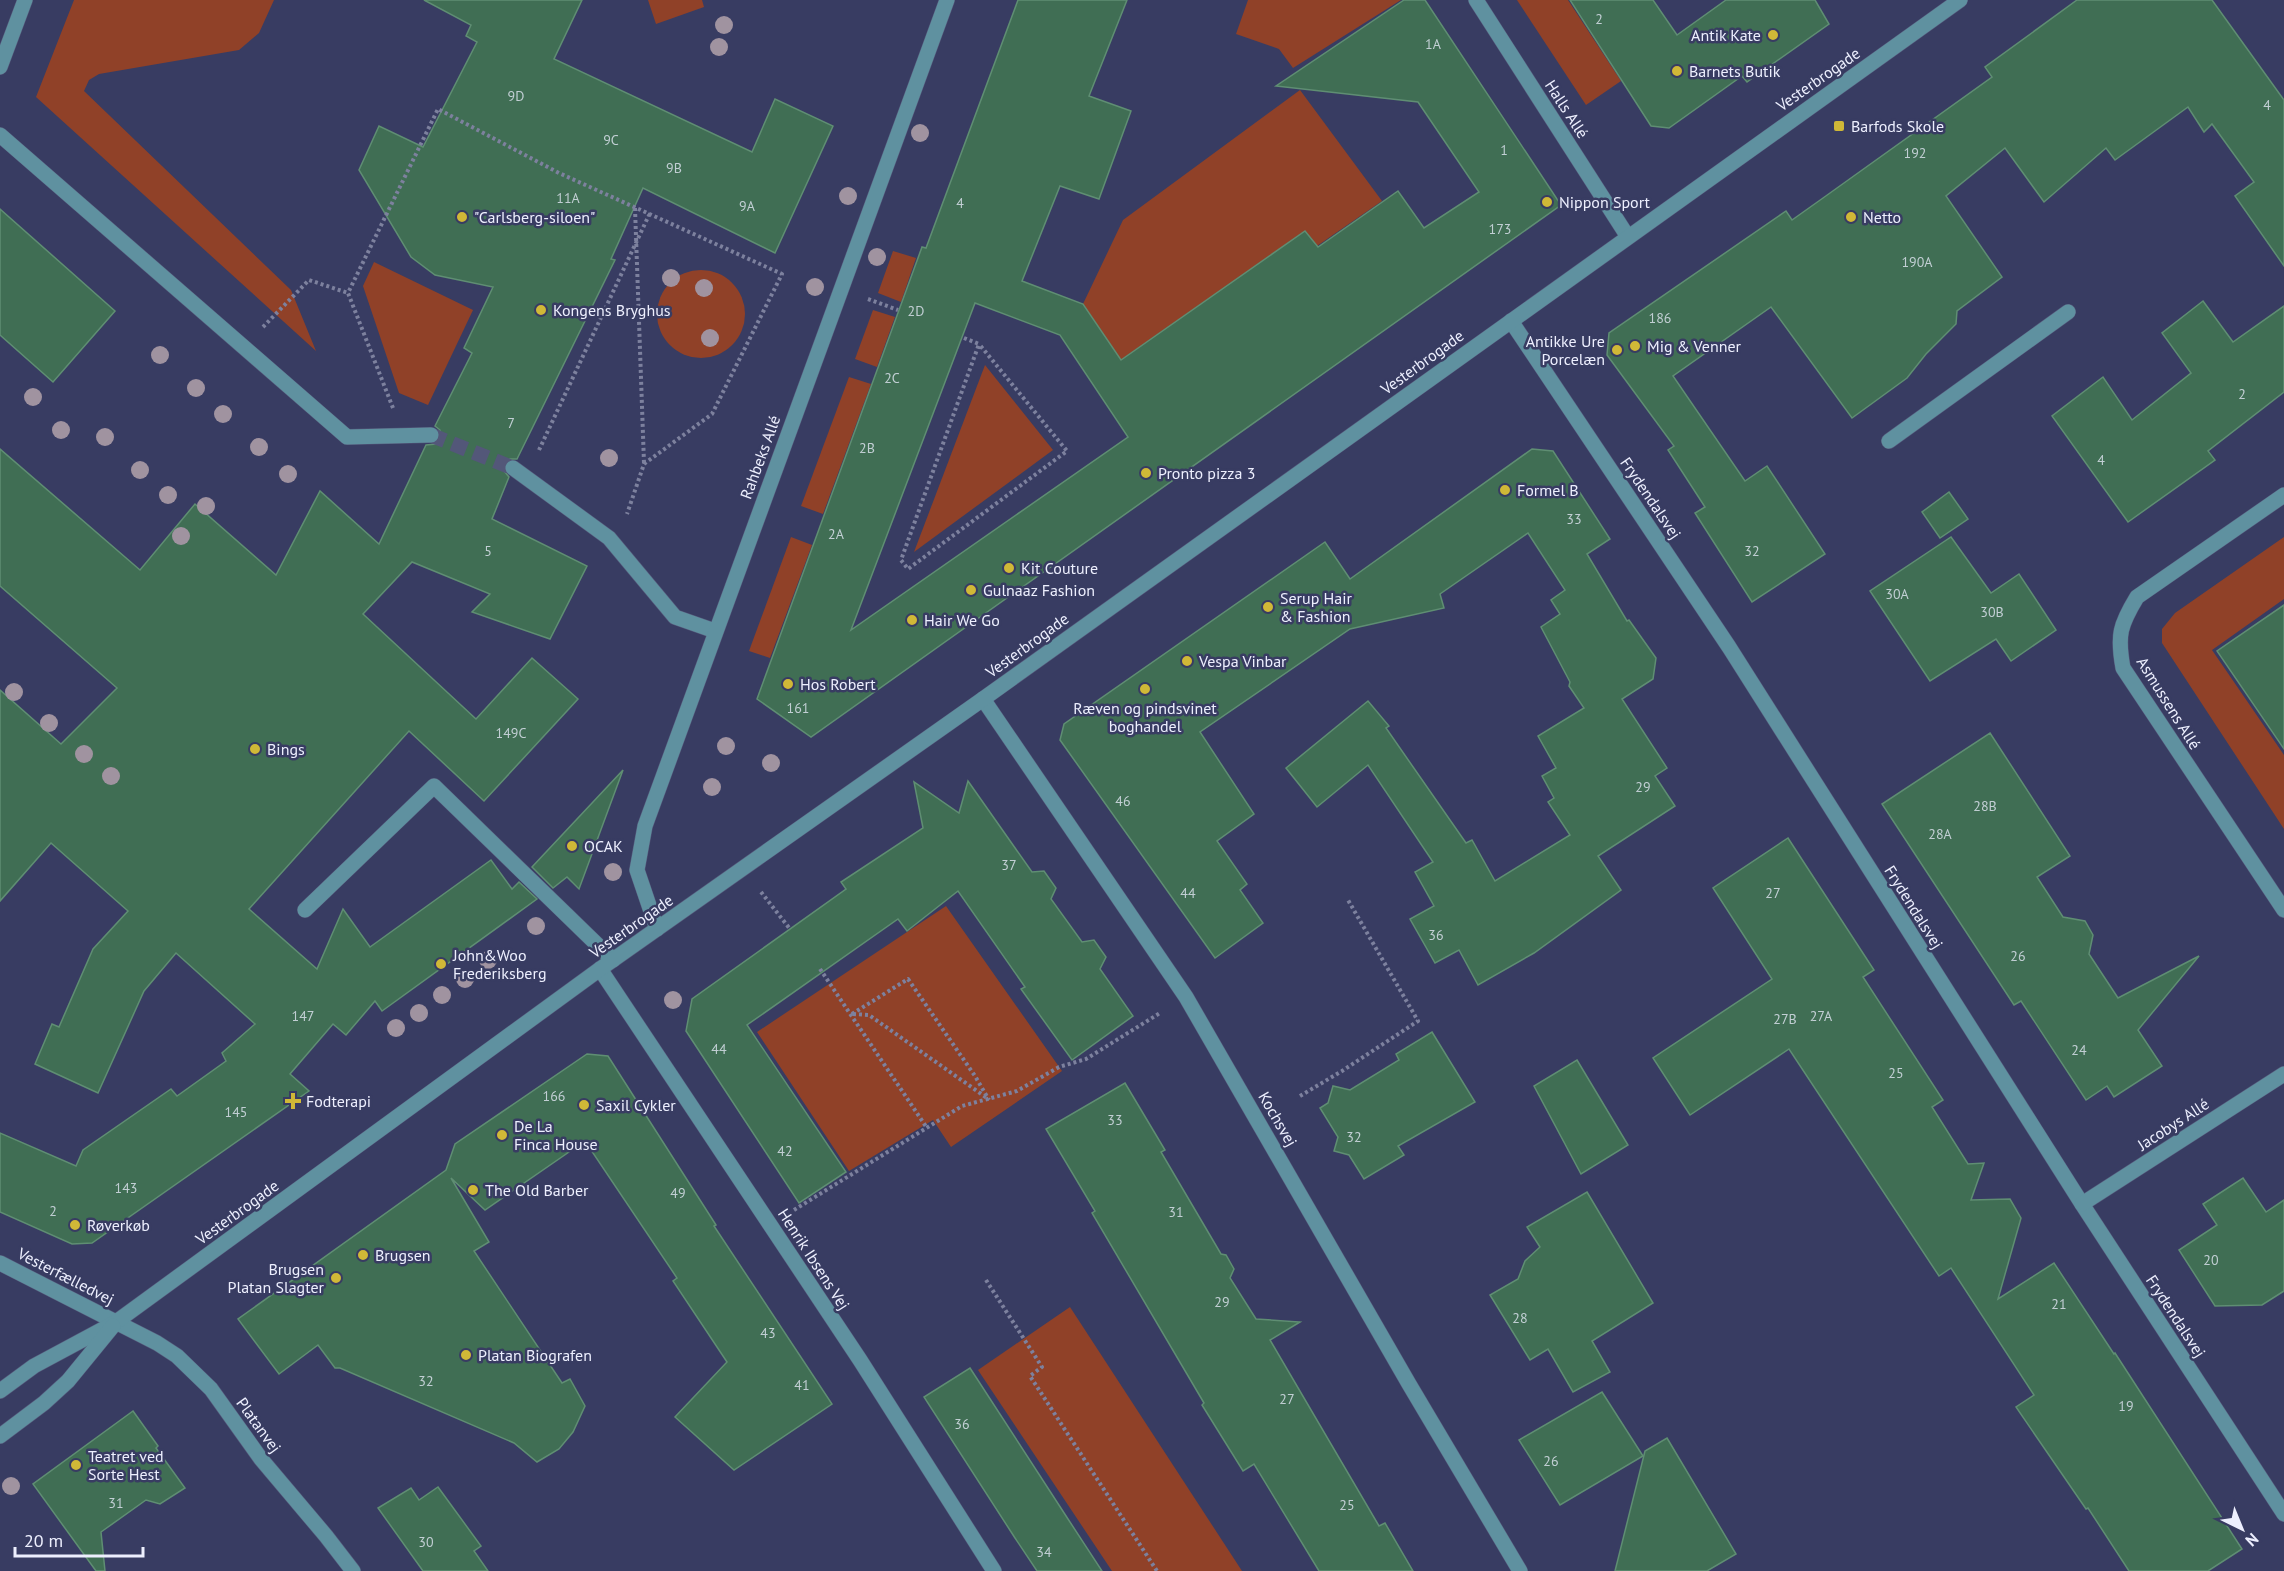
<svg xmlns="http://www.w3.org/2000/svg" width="2284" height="1571" font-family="'PT Sans',sans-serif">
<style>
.green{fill:#904128}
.building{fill:#406e54;stroke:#5f8e73;stroke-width:1.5;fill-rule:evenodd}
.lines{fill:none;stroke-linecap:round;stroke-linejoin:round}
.minor-tunnel{stroke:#535779;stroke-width:15;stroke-dasharray:15 8;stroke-linecap:butt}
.minor-casing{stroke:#55597b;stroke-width:16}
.path{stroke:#7d819e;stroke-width:4;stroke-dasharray:3 3;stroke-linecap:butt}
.minor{stroke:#5f91a0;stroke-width:15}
.tree{fill:#a093a0}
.poi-dot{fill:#d0b837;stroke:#383c62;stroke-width:2}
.labels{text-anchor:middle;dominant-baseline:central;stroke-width:5;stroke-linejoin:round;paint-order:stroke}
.number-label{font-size:14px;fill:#c2cfd4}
.poi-label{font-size:16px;fill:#edeffe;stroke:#383c62;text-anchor:start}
.street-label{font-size:16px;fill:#edeffe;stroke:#383c62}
</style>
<rect width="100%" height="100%" fill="#383c62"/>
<g class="green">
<path d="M 74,0 L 274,0 L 259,33 L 239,50 L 99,74 L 89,80 L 84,91 L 291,290 L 316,351 L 36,97 Z"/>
<path d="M 648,0 L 702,0 L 704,7 L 656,24 Z"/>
<path d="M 1248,0 L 1401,0 L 1293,68 L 1279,49 L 1236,34 Z"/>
<path d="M 1517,0 L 1568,0 L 1621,81 L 1586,105 Z"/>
<path d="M 1300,90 L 1382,201 L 1317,246 L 1305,231 L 1121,360 L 1083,304 L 1123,220 Z"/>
<path d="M 893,251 L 916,258 L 901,302 L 878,293 Z"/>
<path d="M 374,262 L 473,310 L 428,405 L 399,393 L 363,286 Z"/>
<circle cx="701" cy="314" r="44"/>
<path d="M 873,310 L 895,317 L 877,367 L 855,359 Z"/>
<path d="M 985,365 L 1053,450 L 914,552 Z"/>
<path d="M 849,377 L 871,384 L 823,514 L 801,506 Z"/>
<path d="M 791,537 L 812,545 L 770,658 L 749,651 Z"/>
<path d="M 2284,537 L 2284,599 L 2212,650 L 2284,755 L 2284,829 L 2162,643 L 2162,629 L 2175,613 Z"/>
<path d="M 946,906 L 1062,1071 L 951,1147 L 933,1120 L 849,1171 L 757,1032 Z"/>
<path d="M 1070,1307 L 1242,1571 L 1112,1571 L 978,1370 Z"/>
</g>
<g class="building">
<path d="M 424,0 L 582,0 L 554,59 L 752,152 L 775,99 L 833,126 L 775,253 L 643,188 L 611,259 L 615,260 L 517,459 L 510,459 L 505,463 L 504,471 L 509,477 L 492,519 L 587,566 L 550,639 L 472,612 L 490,594 L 412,562 L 363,614 L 476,719 L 532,658 L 578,699 L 484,801 L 409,731 L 249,909 L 317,969 L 343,909 L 370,947 L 491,860 L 512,889 L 519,882 L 537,899 L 382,1011 L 375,1001 L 346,1035 L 333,1024 L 290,1074 L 309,1091 L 92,1243 L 72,1244 L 0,1212 L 0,1133 L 76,1166 L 83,1150 L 171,1089 L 177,1096 L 226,1061 L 222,1053 L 255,1024 L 176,953 L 144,991 L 98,1093 L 35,1064 L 52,1024 L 59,1027 L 93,949 L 128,911 L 51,843 L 0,901 L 0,690 L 61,744 L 117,688 L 0,586 L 0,449 L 140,570 L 195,504 L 276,575 L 320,491 L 379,544 L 426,445 L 436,444 L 440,439 L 440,430 L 435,426 L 472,353 L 464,348 L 493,287 L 435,275 L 411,257 L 359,170 L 379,126 L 423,147 L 477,42 L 466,36 L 471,25 Z"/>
<path d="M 1018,0 L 1127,0 L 1089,96 L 1131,111 L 1099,199 L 1060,186 L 1022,281 L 1083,304 L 1121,360 L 1305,231 L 1318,247 L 1398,191 L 1424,228 L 1479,192 L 1418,102 L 1276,86 L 1404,0 L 1425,0 L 1561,205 L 811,737 L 757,699 L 922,247 L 926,248 ZM 975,303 L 1060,335 L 1128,437 L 851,630 Z"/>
<path d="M 1570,0 L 1653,0 L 1677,35 L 1726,0 L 1815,0 L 1829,24 L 1747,82 L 1742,76 L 1669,128 L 1651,126 Z"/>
<path d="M 2077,0 L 2212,0 L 2284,100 L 2284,266 L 2235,196 L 2254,182 L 2212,124 L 2204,132 L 2188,107 L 2115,160 L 2106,148 L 2044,202 L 2005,148 L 1946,196 L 2002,277 L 1957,311 L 1956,324 L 1926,354 L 1907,378 L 1852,418 L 1771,307 L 1673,376 L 1745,481 L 1767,466 L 1825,554 L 1752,602 L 1695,513 L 1705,507 L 1668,450 L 1674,446 L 1607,355 L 1609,333 L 1786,211 L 1792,220 L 1823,198 L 1992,77 L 1985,67 Z"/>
<path d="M 0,209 L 115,311 L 53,382 L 0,335 Z"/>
<path d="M 2203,301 L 2233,342 L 2284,306 L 2284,392 L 2208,451 L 2215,460 L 2128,522 L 2052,416 L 2103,377 L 2132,420 L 2191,373 L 2162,333 Z"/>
<path d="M 1532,449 L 1553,451 L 1610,539 L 1587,554 L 1627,621 L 1629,620 L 1656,658 L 1653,679 L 1622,699 L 1667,768 L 1655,776 L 1675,806 L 1598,856 L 1621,890 L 1534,953 L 1478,985 L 1459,950 L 1435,963 L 1410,919 L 1434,906 L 1415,872 L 1433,862 L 1368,765 L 1317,807 L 1286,768 L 1368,701 L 1389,726 L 1386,728 L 1466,843 L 1472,840 L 1495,881 L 1570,835 L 1548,802 L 1554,798 L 1542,776 L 1556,768 L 1538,736 L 1584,708 L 1569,686 L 1570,682 L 1541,627 L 1560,614 L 1551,600 L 1565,590 L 1528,533 L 1440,594 L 1444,608 L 1350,629 L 1200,732 L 1254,814 L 1217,841 L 1247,884 L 1240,890 L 1263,923 L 1215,958 L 1060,740 L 1064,724 L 1325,542 L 1350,579 Z"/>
<path d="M 1949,492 L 1968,519 L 1940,538 L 1922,512 Z"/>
<path d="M 1951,537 L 1991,593 L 2019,574 L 2056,630 L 2011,661 L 1996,639 L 1930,681 L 1870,591 Z"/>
<path d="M 2284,605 L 2284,749 L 2217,651 Z"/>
<path d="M 1990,733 L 2070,856 L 2037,877 L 2063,917 L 2085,921 L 2093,935 L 2089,954 L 2118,998 L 2199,956 L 2138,1030 L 2162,1066 L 2114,1097 L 2107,1086 L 2086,1100 L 2021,1001 L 2014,1005 L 1882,804 Z"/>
<path d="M 623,770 L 579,889 L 567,877 L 553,888 L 532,867 Z"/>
<path d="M 968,781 L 1032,872 L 1044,871 L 1056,888 L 1051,899 L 1082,942 L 1094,940 L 1106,957 L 1100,969 L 1133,1016 L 1072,1060 L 1021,989 L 1025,987 L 958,891 L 907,931 L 898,919 L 747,1025 L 846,1172 L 799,1203 L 686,1031 L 692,999 L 846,889 L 841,882 L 923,828 L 914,782 L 959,813 Z"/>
<path d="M 1788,838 L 1874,970 L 1863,977 L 1943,1100 L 1932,1107 L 1968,1164 L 1984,1163 L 1971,1200 L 2010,1199 L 2021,1218 L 1998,1299 L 2054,1263 L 2114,1354 L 2115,1353 L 2242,1549 L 2208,1571 L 2129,1571 L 2088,1508 L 2086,1509 L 2016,1407 L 2034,1395 L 1951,1268 L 1939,1276 L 1789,1049 L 1690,1115 L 1653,1058 L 1772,979 L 1713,888 Z"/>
<path d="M 1432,1032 L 1475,1102 L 1398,1146 L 1404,1155 L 1364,1179 L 1349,1155 L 1334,1151 L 1338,1137 L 1320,1108 L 1328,1103 L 1333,1086 L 1350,1090 L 1399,1060 L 1396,1054 Z"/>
<path d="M 587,1054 L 608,1056 L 716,1225 L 714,1226 L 832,1404 L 734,1470 L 675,1417 L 727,1362 L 673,1281 L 677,1278 L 585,1141 L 485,1210 L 451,1178 L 489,1242 L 474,1251 L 562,1383 L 570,1379 L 585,1406 L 573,1432 L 559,1449 L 537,1462 L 514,1443 L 340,1368 L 335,1368 L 318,1345 L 279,1374 L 238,1319 L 446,1170 L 455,1144 Z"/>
<path d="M 1577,1060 L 1628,1145 L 1581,1174 L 1534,1086 Z"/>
<path d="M 1125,1083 L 1165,1150 L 1161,1152 L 1221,1254 L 1226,1255 L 1234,1269 L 1230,1278 L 1256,1319 L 1300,1322 L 1270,1340 L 1379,1526 L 1385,1523 L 1413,1571 L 1319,1571 L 1254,1464 L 1243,1471 L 1202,1405 L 1204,1403 L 1092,1213 L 1095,1211 L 1046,1129 Z"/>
<path d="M 2243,1178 L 2266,1212 L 2284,1200 L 2284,1291 L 2262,1305 L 2215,1306 L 2179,1250 L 2217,1225 L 2203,1204 Z"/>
<path d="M 1587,1192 L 1653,1303 L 1592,1341 L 1610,1372 L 1573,1392 L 1548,1349 L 1530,1360 L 1490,1295 L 1518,1279 L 1525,1261 L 1540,1247 L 1527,1227 Z"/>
<path d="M 970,1368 L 1068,1519 L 1102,1571 L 1037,1571 L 1015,1538 L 924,1397 Z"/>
<path d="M 1602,1392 L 1643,1456 L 1560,1505 L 1519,1440 Z"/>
<path d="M 133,1411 L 158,1446 L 156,1448 L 185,1488 L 160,1504 L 146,1500 L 101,1532 L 105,1571 L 96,1571 L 33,1484 Z"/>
<path d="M 1667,1438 L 1736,1554 L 1707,1571 L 1615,1571 L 1645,1451 Z"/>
<path d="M 438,1487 L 481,1546 L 474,1551 L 488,1571 L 423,1571 L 378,1508 L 411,1488 L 419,1500 Z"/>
</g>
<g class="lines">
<path class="minor-tunnel" d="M 431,435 L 513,468"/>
<defs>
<g id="minor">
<path d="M 1476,0 L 1628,237"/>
<path d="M 0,67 L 25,0"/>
<path d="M 0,135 L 347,437 L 431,435"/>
<path d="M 1511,321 L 1729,647 L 2082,1204 L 2284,1514"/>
<path d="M 1889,441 L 2068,312"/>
<path d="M 513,468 L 609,538 L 675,617 L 715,631"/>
<path d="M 2284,495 L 2137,597 C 2120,625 2117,635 2123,668 L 2284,910"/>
<path d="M 983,699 L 1186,997 L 1409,1384 L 1520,1571"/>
<path d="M 305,910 L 434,786 L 613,960"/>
<path d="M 657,929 L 637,870 L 645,826 L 947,0"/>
<path d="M 600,969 L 860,1360 L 994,1571"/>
<path d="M 2082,1204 L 2284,1074"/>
<path d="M 0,1263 L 157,1343 L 177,1356 L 211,1389 L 261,1459 L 326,1536 L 353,1571"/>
<path d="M 0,1391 L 34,1366 L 116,1322 L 600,969 L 983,699 L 1960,0"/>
<path d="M 0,1436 L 44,1403 L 68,1381 L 113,1326"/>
</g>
</defs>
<use href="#minor" class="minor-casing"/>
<g class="path">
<path d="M 635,208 L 644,463"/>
<path d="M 868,299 L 898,310"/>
<path d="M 263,327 L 309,280 L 348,293"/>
<path d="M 964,338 L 979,344 L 901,560 L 908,569 L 1067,451 L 979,344"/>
<path d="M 393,408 L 348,293 L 438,109 L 559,173 L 782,274 L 712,414 L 644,464 L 627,514"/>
<path d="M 539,450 L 649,215 L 647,214"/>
<path d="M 761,892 L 790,929"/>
<path d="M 820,969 L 927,1128"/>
<path d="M 852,1014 L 908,979 L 975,1076 L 989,1100"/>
<path d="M 853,1014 L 869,1015 L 987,1098"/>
<path d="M 1300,1096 L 1342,1071 L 1418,1021 L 1348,900"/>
<path d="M 794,1210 L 962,1106 L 1017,1091 L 1059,1067 L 1086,1059 L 1160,1013"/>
<path d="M 986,1280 L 1042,1367 L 1030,1376 L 1157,1571"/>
</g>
<use href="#minor" class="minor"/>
</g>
<g class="tree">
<circle cx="724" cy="25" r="9"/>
<circle cx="719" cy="47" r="9"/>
<circle cx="920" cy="133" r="9"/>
<circle cx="848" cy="196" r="9"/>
<circle cx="877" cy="257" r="9"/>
<circle cx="671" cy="278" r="9"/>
<circle cx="815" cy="287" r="9"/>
<circle cx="704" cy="288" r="9"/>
<circle cx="710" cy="338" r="9"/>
<circle cx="160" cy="355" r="9"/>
<circle cx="196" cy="388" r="9"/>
<circle cx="33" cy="397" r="9"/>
<circle cx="223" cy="414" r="9"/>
<circle cx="61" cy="430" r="9"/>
<circle cx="105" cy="437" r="9"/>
<circle cx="259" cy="447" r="9"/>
<circle cx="609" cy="458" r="9"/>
<circle cx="140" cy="470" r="9"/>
<circle cx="288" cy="474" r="9"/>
<circle cx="168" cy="495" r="9"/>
<circle cx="206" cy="506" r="9"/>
<circle cx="181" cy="536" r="9"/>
<circle cx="14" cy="692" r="9"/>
<circle cx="49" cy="723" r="9"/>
<circle cx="726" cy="746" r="9"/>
<circle cx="84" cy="754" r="9"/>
<circle cx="771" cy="763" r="9"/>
<circle cx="111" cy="776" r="9"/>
<circle cx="712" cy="787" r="9"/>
<circle cx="613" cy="872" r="9"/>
<circle cx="536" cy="926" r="9"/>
<circle cx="488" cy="960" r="9"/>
<circle cx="465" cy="979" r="9"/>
<circle cx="442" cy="995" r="9"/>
<circle cx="673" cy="1000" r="9"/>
<circle cx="419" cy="1013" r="9"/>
<circle cx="396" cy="1028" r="9"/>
<circle cx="11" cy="1486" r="9"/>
</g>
<g class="poi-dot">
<circle cx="1773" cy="35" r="6"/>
<circle cx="1677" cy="71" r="6"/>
<rect x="1833" y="120" width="12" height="12" rx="3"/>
<circle cx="1547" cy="202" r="6"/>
<circle cx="462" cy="217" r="6"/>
<circle cx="1851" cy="217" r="6"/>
<circle cx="541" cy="310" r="6"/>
<circle cx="1635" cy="346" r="6"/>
<circle cx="1617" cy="350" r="6"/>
<circle cx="1146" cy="473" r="6"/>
<circle cx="1505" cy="490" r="6"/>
<circle cx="1009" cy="568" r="6"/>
<circle cx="971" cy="590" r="6"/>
<circle cx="1268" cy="607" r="6"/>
<circle cx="912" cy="620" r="6"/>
<circle cx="1187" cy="661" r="6"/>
<circle cx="788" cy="684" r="6"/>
<circle cx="1145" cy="689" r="6"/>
<circle cx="255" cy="749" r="6"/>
<circle cx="572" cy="846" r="6"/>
<circle cx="441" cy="964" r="6"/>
<path d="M290 1092h6v6h6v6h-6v6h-6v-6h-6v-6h6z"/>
<circle cx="584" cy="1105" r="6"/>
<circle cx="502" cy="1135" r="6"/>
<circle cx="473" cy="1190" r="6"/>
<circle cx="75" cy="1225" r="6"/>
<circle cx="363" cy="1255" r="6"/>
<circle cx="336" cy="1278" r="6"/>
<circle cx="466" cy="1355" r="6"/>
<circle cx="76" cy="1465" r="6"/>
</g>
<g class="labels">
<g class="number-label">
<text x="1599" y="19">2</text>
<text x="1433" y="44">1A</text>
<text x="516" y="96">9D</text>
<text x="2267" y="105">4</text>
<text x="611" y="140">9C</text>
<text x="1504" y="150">1</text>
<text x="1915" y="153">192</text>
<text x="674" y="168">9B</text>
<text x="568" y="198">11A</text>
<text x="960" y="203">4</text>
<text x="747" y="206">9A</text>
<text x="1500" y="229">173</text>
<text x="1917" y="262">190A</text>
<text x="916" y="311">2D</text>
<text x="1660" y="318">186</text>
<text x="892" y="378">2C</text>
<text x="2242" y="394">2</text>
<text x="511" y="423">7</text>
<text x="867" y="448">2B</text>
<text x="2101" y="460">4</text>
<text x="1574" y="519">33</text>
<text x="836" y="534">2A</text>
<text x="488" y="551">5</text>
<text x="1752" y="551">32</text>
<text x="1897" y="594">30A</text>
<text x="1992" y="612">30B</text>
<text x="798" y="708">161</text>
<text x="511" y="733">149C</text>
<text x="1643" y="787">29</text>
<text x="1123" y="801">46</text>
<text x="1985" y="806">28B</text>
<text x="1940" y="834">28A</text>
<text x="1009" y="865">37</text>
<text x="1188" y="893">44</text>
<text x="1773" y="893">27</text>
<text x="1436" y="935">36</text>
<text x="2018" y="956">26</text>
<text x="303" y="1016">147</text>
<text x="1821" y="1016">27A</text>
<text x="1785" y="1019">27B</text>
<text x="719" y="1049">44</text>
<text x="2079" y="1050">24</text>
<text x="1896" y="1073">25</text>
<text x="554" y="1096">166</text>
<text x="236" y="1112">145</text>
<text x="1115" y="1120">33</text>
<text x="1354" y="1137">32</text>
<text x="785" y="1151">42</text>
<text x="126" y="1188">143</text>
<text x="678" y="1193">49</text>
<text x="53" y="1211">2</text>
<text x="1176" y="1212">31</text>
<text x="2211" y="1260">20</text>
<text x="1222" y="1302">29</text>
<text x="2059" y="1304">21</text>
<text x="1520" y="1318">28</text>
<text x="768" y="1333">43</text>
<text x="426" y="1381">32</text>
<text x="802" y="1385">41</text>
<text x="1287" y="1399">27</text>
<text x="2126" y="1406">19</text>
<text x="962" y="1424">36</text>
<text x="1551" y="1461">26</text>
<text x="116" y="1503">31</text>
<text x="1347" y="1505">25</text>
<text x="426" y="1542">30</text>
<text x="1044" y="1552">34</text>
</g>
<g class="poi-label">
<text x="1761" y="35" text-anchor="end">Antik Kate</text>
<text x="1689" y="71">Barnets Butik</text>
<text x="1851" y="126">Barfods Skole</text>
<text x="1559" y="202">Nippon Sport</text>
<text x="474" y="217">"Carlsberg-siloen"</text>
<text x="1863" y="217">Netto</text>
<text x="553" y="310">Kongens Bryghus</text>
<text x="1605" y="341" text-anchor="end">Antikke Ure<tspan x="1605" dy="18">Porcelæn</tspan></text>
<text x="1647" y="346">Mig &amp; Venner</text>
<text x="1158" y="473">Pronto pizza 3</text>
<text x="1517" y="490">Formel B</text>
<text x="1021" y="568">Kit Couture</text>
<text x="983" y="590">Gulnaaz Fashion</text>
<text x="1280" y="598">Serup Hair<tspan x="1280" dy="18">&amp; Fashion</tspan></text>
<text x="924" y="620">Hair We Go</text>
<text x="1199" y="661">Vespa Vinbar</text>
<text x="800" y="684">Hos Robert</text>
<text x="1145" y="708" text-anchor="middle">Ræven og pindsvinet<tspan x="1145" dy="18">boghandel</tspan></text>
<text x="267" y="749">Bings</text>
<text x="584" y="846">OCAK</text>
<text x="453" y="955">John&amp;Woo<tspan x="453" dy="18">Frederiksberg</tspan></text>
<text x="306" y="1101">Fodterapi</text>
<text x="596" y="1105">Saxil Cykler</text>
<text x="514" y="1126">De La<tspan x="514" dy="18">Finca House</tspan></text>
<text x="485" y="1190">The Old Barber</text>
<text x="87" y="1225">Røverkøb</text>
<text x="375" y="1255">Brugsen</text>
<text x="324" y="1269" text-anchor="end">Brugsen<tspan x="324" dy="18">Platan Slagter</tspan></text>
<text x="478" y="1355">Platan Biografen</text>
<text x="88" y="1456">Teatret ved<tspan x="88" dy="18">Sorte Hest</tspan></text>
</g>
<g class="street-label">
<text transform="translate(1818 79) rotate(-35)">Vesterbrogade</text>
<text transform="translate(1567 109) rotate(57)">Halls Allé</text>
<text transform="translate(1422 362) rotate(-36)">Vesterbrogade</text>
<text transform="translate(760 457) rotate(-70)">Rahbeks Allé</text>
<text transform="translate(1651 498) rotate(56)">Frydendalsvej</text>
<text transform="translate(1027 645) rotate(-36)">Vesterbrogade</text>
<text transform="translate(2169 703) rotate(58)">Asmussens Allé</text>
<text transform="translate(1914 907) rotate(58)">Frydendalsvej</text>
<text transform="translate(631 926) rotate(-35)">Vesterbrogade</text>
<text transform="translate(1278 1119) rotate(60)">Kochsvej</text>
<text transform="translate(2173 1124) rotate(-33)">Jacobys Allé</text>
<text transform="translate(237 1212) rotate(-36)">Vesterbrogade</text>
<text transform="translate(814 1259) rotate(57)">Henrik Ibsens Vej</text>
<text transform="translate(66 1276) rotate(27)">Vesterfælledvej</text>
<text transform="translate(2176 1316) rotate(57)">Frydendalsvej</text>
<text transform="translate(259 1425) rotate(54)">Platanvej</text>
</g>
</g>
<g transform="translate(2242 1529) rotate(137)" stroke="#383c62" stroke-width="4.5" paint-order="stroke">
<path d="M0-4.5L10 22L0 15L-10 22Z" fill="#edeffe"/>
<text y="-9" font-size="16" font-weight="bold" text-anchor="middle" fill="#edeffe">N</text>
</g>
<path d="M15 1547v9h128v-9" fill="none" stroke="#edeffe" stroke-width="3"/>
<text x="24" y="1547" font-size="18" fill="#edeffe" stroke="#383c62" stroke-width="4.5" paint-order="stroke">20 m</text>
</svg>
